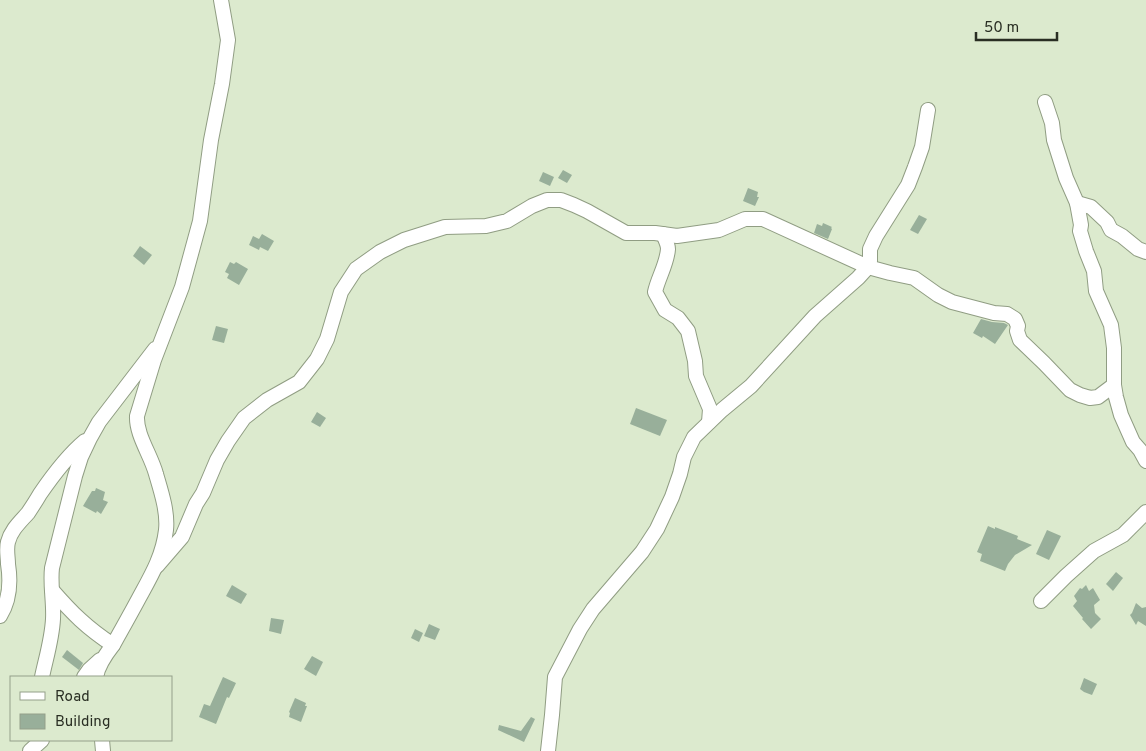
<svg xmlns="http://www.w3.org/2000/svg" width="1146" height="751" font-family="Overpass,sans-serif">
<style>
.building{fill:#98af9a}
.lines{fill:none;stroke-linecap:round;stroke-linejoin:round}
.minor-casing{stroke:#909d83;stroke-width:16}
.minor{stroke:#fff;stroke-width:14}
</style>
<rect width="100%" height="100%" fill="#dceace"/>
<g class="building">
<path d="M 563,170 L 572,175 L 567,183 L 558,178 Z"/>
<path d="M 543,172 L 554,177 L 550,186 L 539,181 Z"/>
<path d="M 748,188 L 758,192 L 757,197 L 759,197 L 755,206 L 743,201 Z"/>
<path d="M 919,215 L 927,219 L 918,234 L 910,230 Z"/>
<path d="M 823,223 L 832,227 L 831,228 L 832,229 L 828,239 L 814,233 L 817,224 L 822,226 Z"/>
<path d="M 262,234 L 274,241 L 268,251 L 260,247 L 259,250 L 249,245 L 253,236 L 259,239 Z"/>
<path d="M 140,246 L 152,255 L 144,265 L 133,256 Z"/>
<path d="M 230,262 L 234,264 L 236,262 L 248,269 L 239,285 L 227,278 L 229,274 L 225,272 Z"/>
<path d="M 981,319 L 992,322 L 1004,323 L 1008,325 L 995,344 L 983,336 L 982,338 L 973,333 Z"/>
<path d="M 216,326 L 228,329 L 224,343 L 212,340 Z"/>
<path d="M 636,408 L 667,420 L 660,436 L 630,424 Z"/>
<path d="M 317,412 L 326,418 L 320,427 L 311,422 Z"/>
<path d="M 96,488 L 105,492 L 103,500 L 108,502 L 101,514 L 97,511 L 96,513 L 83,506 L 92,491 L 95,491 Z"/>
<path d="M 988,526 L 995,529 L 995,527 L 1018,536 L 1017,539 L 1032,545 L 1015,555 L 1008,564 L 1005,571 L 980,561 L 982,554 L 977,552 Z"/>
<path d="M 1047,530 L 1061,536 L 1049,560 L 1036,554 Z"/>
<path d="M 1116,572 L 1123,578 L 1113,591 L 1106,584 Z"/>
<path d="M 232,585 L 247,594 L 241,604 L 226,596 Z"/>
<path d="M 1086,585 L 1089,591 L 1093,588 L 1100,600 L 1094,605 L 1095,613 L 1101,619 L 1091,629 L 1082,619 L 1083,618 L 1073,606 L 1077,601 L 1074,596 L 1080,588 L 1082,589 Z"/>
<path d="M 1136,603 L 1142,608 L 1146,607 L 1146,626 L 1138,621 L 1136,625 L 1130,615 L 1132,613 Z"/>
<path d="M 271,618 L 284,620 L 281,634 L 269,631 Z"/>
<path d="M 429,624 L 440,629 L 435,640 L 424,636 Z"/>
<path d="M 415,629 L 423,633 L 419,642 L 411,638 Z"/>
<path d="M 67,650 L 83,663 L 79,670 L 62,657 Z"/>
<path d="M 312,656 L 323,662 L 316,676 L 304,669 Z"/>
<path d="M 223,677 L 236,683 L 229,698 L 227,697 L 216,724 L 199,717 L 204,704 L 210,706 Z"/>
<path d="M 1084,678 L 1097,684 L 1092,695 L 1084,692 L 1080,689 Z"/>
<path d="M 295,698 L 306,703 L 305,706 L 307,706 L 301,722 L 289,717 L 290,713 L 289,712 Z"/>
<path d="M 531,717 L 535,719 L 524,742 L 498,730 L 499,725 L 521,731 Z"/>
</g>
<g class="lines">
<defs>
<g id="minor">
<path d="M 1045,102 L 1052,123 L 1054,140 L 1066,178 L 1077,203 L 1081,225 L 1080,231 L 1086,251 L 1094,271 L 1096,291 L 1111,325 L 1114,348 L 1114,385 L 1116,397 L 1121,415 L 1133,442 L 1140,450 L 1146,461"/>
<path d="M 1077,203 L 1091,207 L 1107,222 L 1111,230 L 1122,236 L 1138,249 L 1146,252"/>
<path d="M 663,234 C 665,239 668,244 668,249 C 667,264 658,278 655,292 L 665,310 L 678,318 L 688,331 L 695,361 L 696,376 L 710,409 L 709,422"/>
<path d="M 157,566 L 182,537 L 196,504 L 203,493 L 217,460 L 228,441 L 244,418 L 267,400 L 299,382 L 317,359 L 327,339 L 341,292 L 356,269 L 380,252 L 404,240 L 445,227 L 486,226 L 507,221 L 532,206 L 547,200 L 561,200 L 574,205 L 587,211 L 626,233 L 655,233 L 677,236 L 719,230 L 745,219 L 763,219 L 868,267 L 890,273 L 914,278 L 938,295 L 952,302 L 994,313 L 1007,314 L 1015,319 L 1018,326 L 1017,331 L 1020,340 L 1044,363 L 1070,390 L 1080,395 L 1090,398 L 1098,397 L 1114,385"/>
<path d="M 52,590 C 72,613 87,628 113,645"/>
<path d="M 1041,601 L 1066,576 L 1094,551 L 1123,535 L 1146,512"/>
<path d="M 0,616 C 10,600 11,583 8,564 C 8,557 6,549 8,542 C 11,530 20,522 28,513 C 32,507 36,501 40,494 C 53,475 67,456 85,441"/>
<path d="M 42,677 C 46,658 52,639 53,619 C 54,602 50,585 52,568 L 75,476 L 81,457 L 90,438 L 99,422 L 155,349"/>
<path d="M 84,677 L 89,670 L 100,660"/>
<path d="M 96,677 C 98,665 106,654 113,645 C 122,629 131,613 139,598 C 151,576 163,556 166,530 C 168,512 161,491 156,474 C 151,455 136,435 137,416 L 154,360 L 182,287 L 200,221 L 211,140 L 222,84 L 228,40 L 221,0"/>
<path d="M 102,740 L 103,751"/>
<path d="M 30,751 L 42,740"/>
<path d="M 548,751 L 552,715 L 555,677 L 580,629 L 593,609 L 642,552 L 657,529 L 672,497 L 680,474 L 684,457 L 694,437 L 722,410 L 751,386 L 815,316 L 858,278 L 868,267 L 870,261 L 870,249 L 876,236 L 908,185 L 915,167 L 922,147 L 928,110"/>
</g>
</defs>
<use href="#minor" class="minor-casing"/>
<use href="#minor" class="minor"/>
</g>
<rect x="10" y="676" width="162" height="65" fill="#dceace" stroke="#949f8a"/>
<rect x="20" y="692" width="25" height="8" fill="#ffffff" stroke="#949f8a"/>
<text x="55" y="701" font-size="15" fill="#292e23">Road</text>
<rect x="20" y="714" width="25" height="15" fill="#98af9a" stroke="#949f8a"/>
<text x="55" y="726" font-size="15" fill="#292e23">Building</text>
<path d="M976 32v8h81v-8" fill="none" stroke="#292e23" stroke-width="2.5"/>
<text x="984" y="32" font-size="15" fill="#292e23" stroke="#dceace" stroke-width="4" paint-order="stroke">50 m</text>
</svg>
